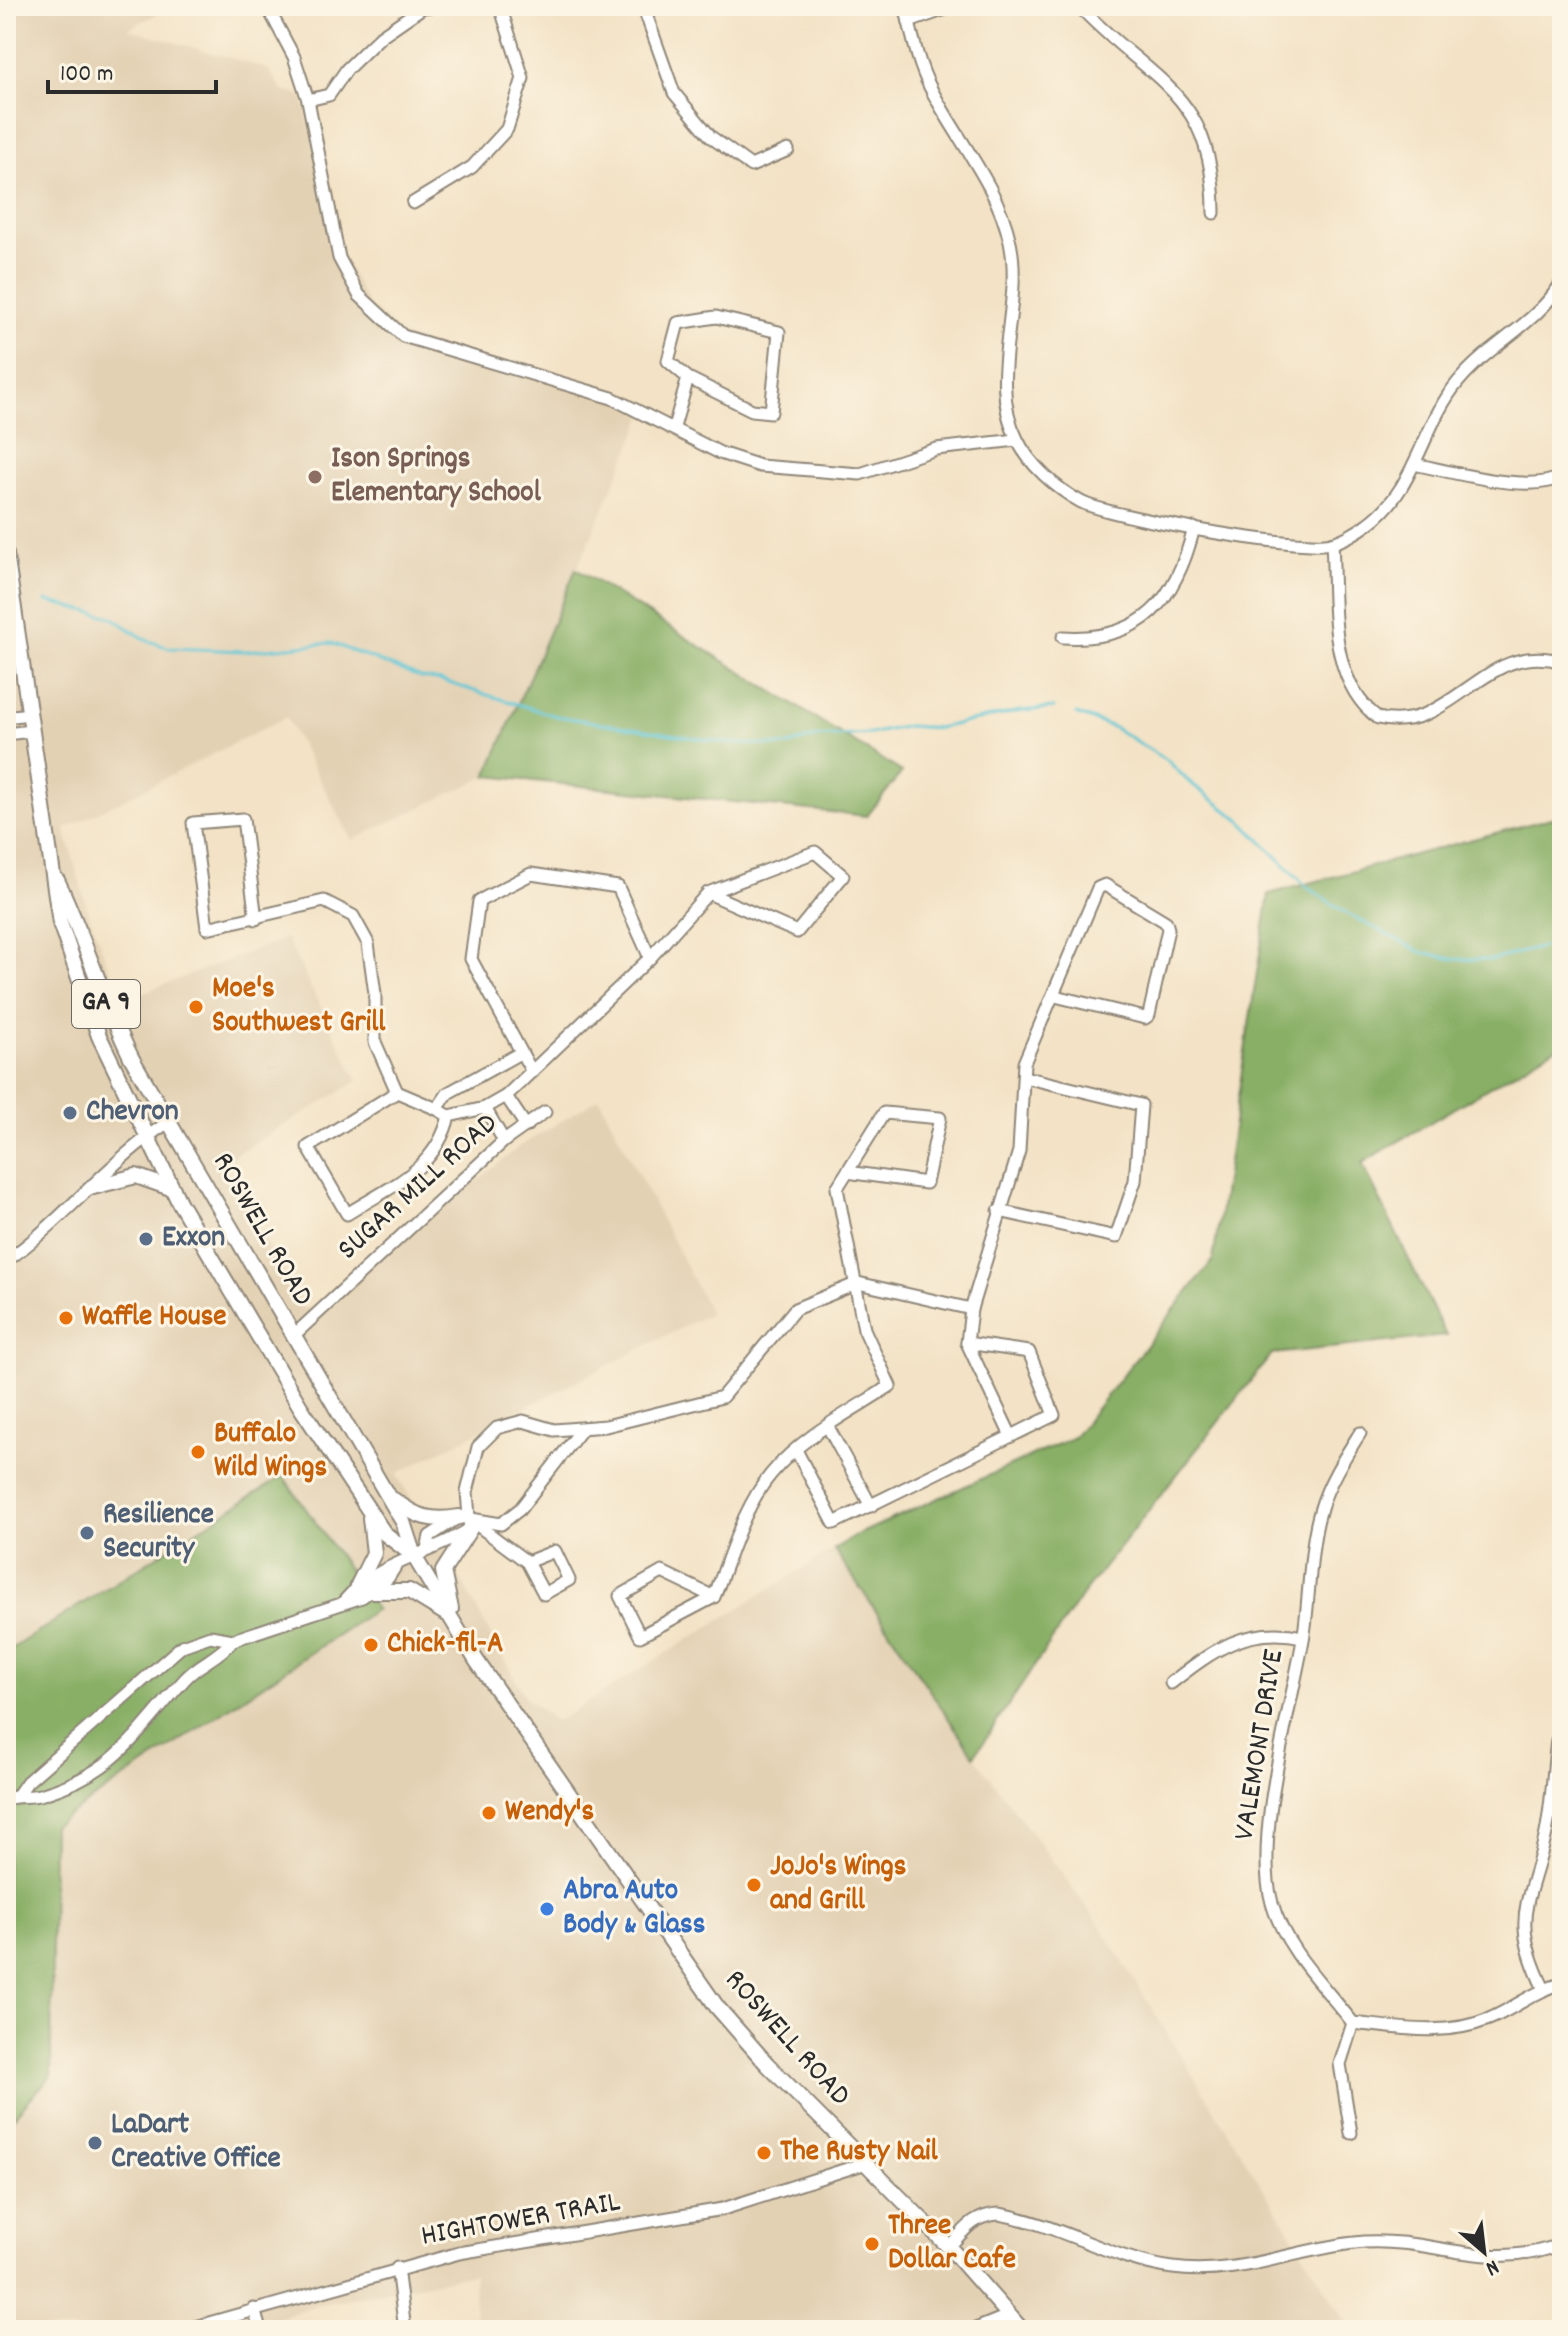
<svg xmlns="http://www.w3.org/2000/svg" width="1568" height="2336" font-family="Dekko,sans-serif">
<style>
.built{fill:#e3d1b4}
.forest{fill:#88af65;stroke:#5a6d48;stroke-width:2}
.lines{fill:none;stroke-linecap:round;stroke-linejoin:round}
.stream{stroke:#5ac4d4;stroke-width:3}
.minor-casing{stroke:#8f8678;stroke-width:15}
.major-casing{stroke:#8f8678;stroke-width:18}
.minor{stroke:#fff;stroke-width:11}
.major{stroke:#fff;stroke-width:14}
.education-dot{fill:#8d6e63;stroke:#fcf5e5;stroke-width:3}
.food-dot{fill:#e8710a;stroke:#fcf5e5;stroke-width:3}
.service-dot{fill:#5c6f8a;stroke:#fcf5e5;stroke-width:3}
.shop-dot{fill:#3f7fe0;stroke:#fcf5e5;stroke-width:3}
.labels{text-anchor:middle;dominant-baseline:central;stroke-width:6;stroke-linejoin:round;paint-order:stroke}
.shield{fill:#fcf5e5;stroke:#6a6863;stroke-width:2}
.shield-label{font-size:28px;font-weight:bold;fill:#2b2b2b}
.education-label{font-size:30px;font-weight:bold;fill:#785e54;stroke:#fcf5e5;text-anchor:start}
.food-label{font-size:30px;font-weight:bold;fill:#c56008;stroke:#fcf5e5;text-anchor:start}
.service-label{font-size:30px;font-weight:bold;fill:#4e5e75;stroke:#fcf5e5;text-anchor:start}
.street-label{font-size:30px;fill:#2b2b2b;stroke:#fcf5e5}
.shop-label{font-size:30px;font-weight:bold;fill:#366cbe;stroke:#fcf5e5;text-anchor:start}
</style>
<rect width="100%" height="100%" fill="#fcf5e5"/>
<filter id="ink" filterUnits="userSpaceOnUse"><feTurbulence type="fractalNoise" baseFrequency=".0125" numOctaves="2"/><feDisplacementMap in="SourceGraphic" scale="16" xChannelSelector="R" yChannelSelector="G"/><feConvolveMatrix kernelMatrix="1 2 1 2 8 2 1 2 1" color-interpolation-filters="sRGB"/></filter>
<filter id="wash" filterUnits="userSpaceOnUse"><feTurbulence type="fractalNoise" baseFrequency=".006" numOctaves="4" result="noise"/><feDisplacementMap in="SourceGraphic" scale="32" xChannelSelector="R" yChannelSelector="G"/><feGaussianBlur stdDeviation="1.8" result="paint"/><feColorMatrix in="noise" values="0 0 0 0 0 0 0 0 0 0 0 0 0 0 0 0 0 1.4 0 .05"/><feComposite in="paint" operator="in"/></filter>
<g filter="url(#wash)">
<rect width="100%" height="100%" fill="#f3e2c5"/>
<path class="built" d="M 6,6 L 172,6 L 128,29 L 268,69 L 283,91 L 302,96 L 344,259 L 368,304 L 402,336 L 648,406 L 487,776 L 352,840 L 286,717 L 65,829 L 89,914 L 121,1001 L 286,938 L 358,1081 L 223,1162 L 302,1308 L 309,1308 L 372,1265 L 519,1147 L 599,1098 L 710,1313 L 396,1474 L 457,1573 L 525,1697 L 556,1722 L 834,1549 L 974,1756 L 1100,1925 L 1351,2330 L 476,2330 L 473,2274 L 316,2305 L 244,2330 L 6,2330 L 6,2125 L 51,2076 L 53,1826 L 376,1609 L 6,1645 Z"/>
<g class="forest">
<path d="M 576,569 L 902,772 L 867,816 L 487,776 Z"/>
<path d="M 1562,815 L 1562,1044 L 1362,1163 L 1446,1336 L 1272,1354 L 1082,1595 L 974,1756 L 834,1549 L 859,1534 L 1074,1437 L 1213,1260 L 1269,894 Z"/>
<path d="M 283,1476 L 376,1609 L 53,1826 L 51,2076 L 6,2125 L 6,1645 L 14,1647 Z"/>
</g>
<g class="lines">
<g class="stream">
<path d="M 46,601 L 112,617 L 146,640 L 170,648 L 245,651 L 331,643 L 422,678 L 442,681 L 556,716 L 727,743 L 785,746 L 817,737 L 870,734 L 908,726 L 937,728 L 1021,711 L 1054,708"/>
<path d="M 1076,714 L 1113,727 L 1168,761 L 1188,781 L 1241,821 L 1307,887 L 1346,913 L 1421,952 L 1452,959 L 1491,960 L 1550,945 L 1562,939"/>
</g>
</g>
</g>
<g filter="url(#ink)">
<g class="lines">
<defs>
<g id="minor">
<path d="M 267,6 L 294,57 L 308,100 L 339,258 L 359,295 L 403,336 L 612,398 L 720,453 L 760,466 L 860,474 L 936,449 L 1017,440"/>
<path d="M 643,6 L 674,93 L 711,137 L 751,166 L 788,150"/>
<path d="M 905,6 C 912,33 917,62 930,87 C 956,139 997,183 1010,242 C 1024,306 986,378 1017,439 C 1029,465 1057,489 1081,502 C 1110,517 1301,551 1331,543 C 1342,541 1359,531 1368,524 C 1416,490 1422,425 1458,382 C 1489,344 1536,325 1562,282"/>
<path d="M 1079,6 C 1151,83 1214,90 1214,213"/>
<path d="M 909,22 L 954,6"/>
<path d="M 308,100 L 329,95 L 347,69 L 381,36 L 423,7 L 432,6"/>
<path d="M 413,203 L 472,167 L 507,129 L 523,78 L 500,6"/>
<path d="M 674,427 L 688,378 L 752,410 L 771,412 L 779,332 L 716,317 L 678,323 L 668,361 L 688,378"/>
<path d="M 1414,464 C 1449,471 1532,495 1562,476"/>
<path d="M 1332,543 C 1336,600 1326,679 1378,718 C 1452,736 1484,638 1562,662"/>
<path d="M 1063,637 C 1143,642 1176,600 1194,528"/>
<path d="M 6,717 L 29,714"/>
<path d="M 6,734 L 31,731"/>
<path d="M 256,919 L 243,819 L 193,823 L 207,928 L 324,901 L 353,916 L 368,943 L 375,994 L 375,1042 L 397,1092 L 437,1109 L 448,1093 L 520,1053"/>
<path d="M 532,1072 L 471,959 L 479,901 L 531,874 L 618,887 L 650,958"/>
<path d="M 397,1092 L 308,1147 L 347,1214 C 391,1186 436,1170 449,1116"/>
<path d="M 506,1096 L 526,1126"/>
<path d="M 485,1108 L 504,1141"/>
<path d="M 437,1109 L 449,1116 L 485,1108 L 506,1096 L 650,958 L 708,893 L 815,852 L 843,876 L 797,932 L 708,893"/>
<path d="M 999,1211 L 1116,1237 L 1135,1181 L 1141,1105 L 1024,1077"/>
<path d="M 6,1261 C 64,1220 108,1162 167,1123"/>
<path d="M 293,1336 L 504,1141 L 545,1112"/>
<path d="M 828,1427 L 871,1506"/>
<path d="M 1360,1433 C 1345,1457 1329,1481 1321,1508 C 1309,1547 1310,1593 1304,1634 C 1292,1706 1253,1836 1272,1903 C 1285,1949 1324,1986 1353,2023 C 1399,2028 1445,2037 1489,2019 C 1514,2009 1535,1990 1562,1984"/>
<path d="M 1011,1436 L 967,1343 L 971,1309 L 1019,1151 L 1024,1063 L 1098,888 L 1105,885 L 1166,922 L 1168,929 L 1149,1015 L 1145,1018 L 1055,996"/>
<path d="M 796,1450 L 834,1523 L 1054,1415 L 1029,1352 L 967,1343"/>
<path d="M 472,1521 L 527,1562 L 555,1551 L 569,1580 L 544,1594 L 527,1562"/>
<path d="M 427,1549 L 430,1536 L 459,1517 L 501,1524 L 520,1509 L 582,1429"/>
<path d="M 714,1597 L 662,1572 L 620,1596 L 640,1636 L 714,1597 C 730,1557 743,1507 771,1474 C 802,1436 850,1412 890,1386 L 864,1329 L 837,1188 L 884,1113 L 940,1118 L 926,1183 L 847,1172"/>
<path d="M 344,1601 C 378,1562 428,1556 470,1529 L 467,1492 L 478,1447 L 497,1428 L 523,1421 L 554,1430 L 606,1426 L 722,1397 L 795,1309 L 858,1283 L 971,1309"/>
<path d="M 1171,1683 C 1213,1650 1247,1625 1303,1637"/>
<path d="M 18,1795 L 27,1782 L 182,1646 L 210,1636 L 233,1640 L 362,1597 L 388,1578 L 395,1567"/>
<path d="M 6,1799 C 18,1795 31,1798 43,1794 C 117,1772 137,1732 185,1679 C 199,1663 219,1658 233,1640"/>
<path d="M 1544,1989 C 1508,1915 1531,1904 1546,1833 C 1552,1803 1553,1771 1557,1740"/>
<path d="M 1351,2133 L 1340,2064 L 1353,2023"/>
<path d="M 949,2247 C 965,2229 975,2215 999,2214 C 1059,2224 1112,2260 1173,2268 C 1240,2277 1299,2247 1364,2242 C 1437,2238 1486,2273 1562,2244"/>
<path d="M 397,2268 L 405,2330"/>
<path d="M 254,2309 L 260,2330"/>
<path d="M 184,2330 L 459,2253 L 723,2209 L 866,2163"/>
<path d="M 973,2330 L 1010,2315"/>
</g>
<g id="major">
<path d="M 6,554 L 60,923 L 99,1036 L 179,1202 L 301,1408 L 384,1533 L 414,1556"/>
<path d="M 57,880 C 85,939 103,1001 132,1059 L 403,1522 L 414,1556 L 476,1660 L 717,2007 L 767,2064 L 949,2247 L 1022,2330"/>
<path d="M 93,1187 L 136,1176 L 173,1189"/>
<path d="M 394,1500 C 416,1517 431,1522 459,1517"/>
<path d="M 358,1585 L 374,1553 L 370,1518"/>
<path d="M 370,1591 L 409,1591 L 445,1613"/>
<path d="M 451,1609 L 443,1571 L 470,1529"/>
</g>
</defs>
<use href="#minor" class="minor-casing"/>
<use href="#major" class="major-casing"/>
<use href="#minor" class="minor"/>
<use href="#major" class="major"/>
</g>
</g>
<circle class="education-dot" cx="315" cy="477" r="8"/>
<g class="food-dot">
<circle cx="196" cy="1007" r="8"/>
<circle cx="66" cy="1318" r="8"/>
<circle cx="198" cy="1452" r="8"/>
<circle cx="371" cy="1645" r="8"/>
<circle cx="489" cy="1813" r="8"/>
<circle cx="754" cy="1885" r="8"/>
<circle cx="764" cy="2153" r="8"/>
<circle cx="872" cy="2244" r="8"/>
</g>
<g class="service-dot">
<circle cx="70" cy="1113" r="8"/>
<circle cx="146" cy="1239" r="8"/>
<circle cx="87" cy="1533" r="8"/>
<circle cx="95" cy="2143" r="8"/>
</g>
<circle class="shop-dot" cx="547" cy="1909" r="8"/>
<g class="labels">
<rect class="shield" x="72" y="980" width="68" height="48" rx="6"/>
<g class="shield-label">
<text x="106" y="1004">GA 9</text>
</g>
<g class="education-label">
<text x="331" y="460">Ison Springs<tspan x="331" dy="34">Elementary School</tspan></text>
</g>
<g class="food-label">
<text x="212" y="990">Moe's<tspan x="212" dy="34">Southwest Grill</tspan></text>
<text x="82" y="1318">Waffle House</text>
<text x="214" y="1435">Buffalo<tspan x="214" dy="34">Wild Wings</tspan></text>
<text x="387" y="1645">Chick-fil-A</text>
<text x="505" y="1813">Wendy's</text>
<text x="770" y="1868">JoJo's Wings<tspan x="770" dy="34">and Grill</tspan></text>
<text x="780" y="2153">The Rusty Nail</text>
<text x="888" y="2227">Three<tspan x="888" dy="34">Dollar Cafe</tspan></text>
</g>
<g class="service-label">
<text x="86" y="1113">Chevron</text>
<text x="162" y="1239">Exxon</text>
<text x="103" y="1516">Resilience<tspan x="103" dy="34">Security</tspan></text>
<text x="111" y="2126">LaDart<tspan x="111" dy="34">Creative Office</tspan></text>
</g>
<g class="street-label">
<text transform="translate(419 1188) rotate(-42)">SUGAR MILL ROAD</text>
<text transform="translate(261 1230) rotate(60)">ROSWELL ROAD</text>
<text transform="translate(1261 1745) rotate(-81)">VALEMONT DRIVE</text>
<text transform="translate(786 2039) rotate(48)">ROSWELL ROAD</text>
<text transform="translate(521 2221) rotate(-10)">HIGHTOWER TRAIL</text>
</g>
<g class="shop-label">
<text x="563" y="1892">Abra Auto<tspan x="563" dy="34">Body &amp; Glass</tspan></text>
</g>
</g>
<rect width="1568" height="2336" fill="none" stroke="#fcf5e5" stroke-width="32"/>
<g transform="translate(1484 2252) rotate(152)" stroke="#fcf5e5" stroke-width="6" paint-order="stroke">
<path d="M0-6L14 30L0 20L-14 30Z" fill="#2b2b2b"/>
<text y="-12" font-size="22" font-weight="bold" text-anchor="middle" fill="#2b2b2b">N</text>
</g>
<path d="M48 80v12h168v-12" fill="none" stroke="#2b2b2b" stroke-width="4"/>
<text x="60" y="80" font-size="24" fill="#2b2b2b" stroke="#fcf5e5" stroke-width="6" paint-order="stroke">100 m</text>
</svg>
